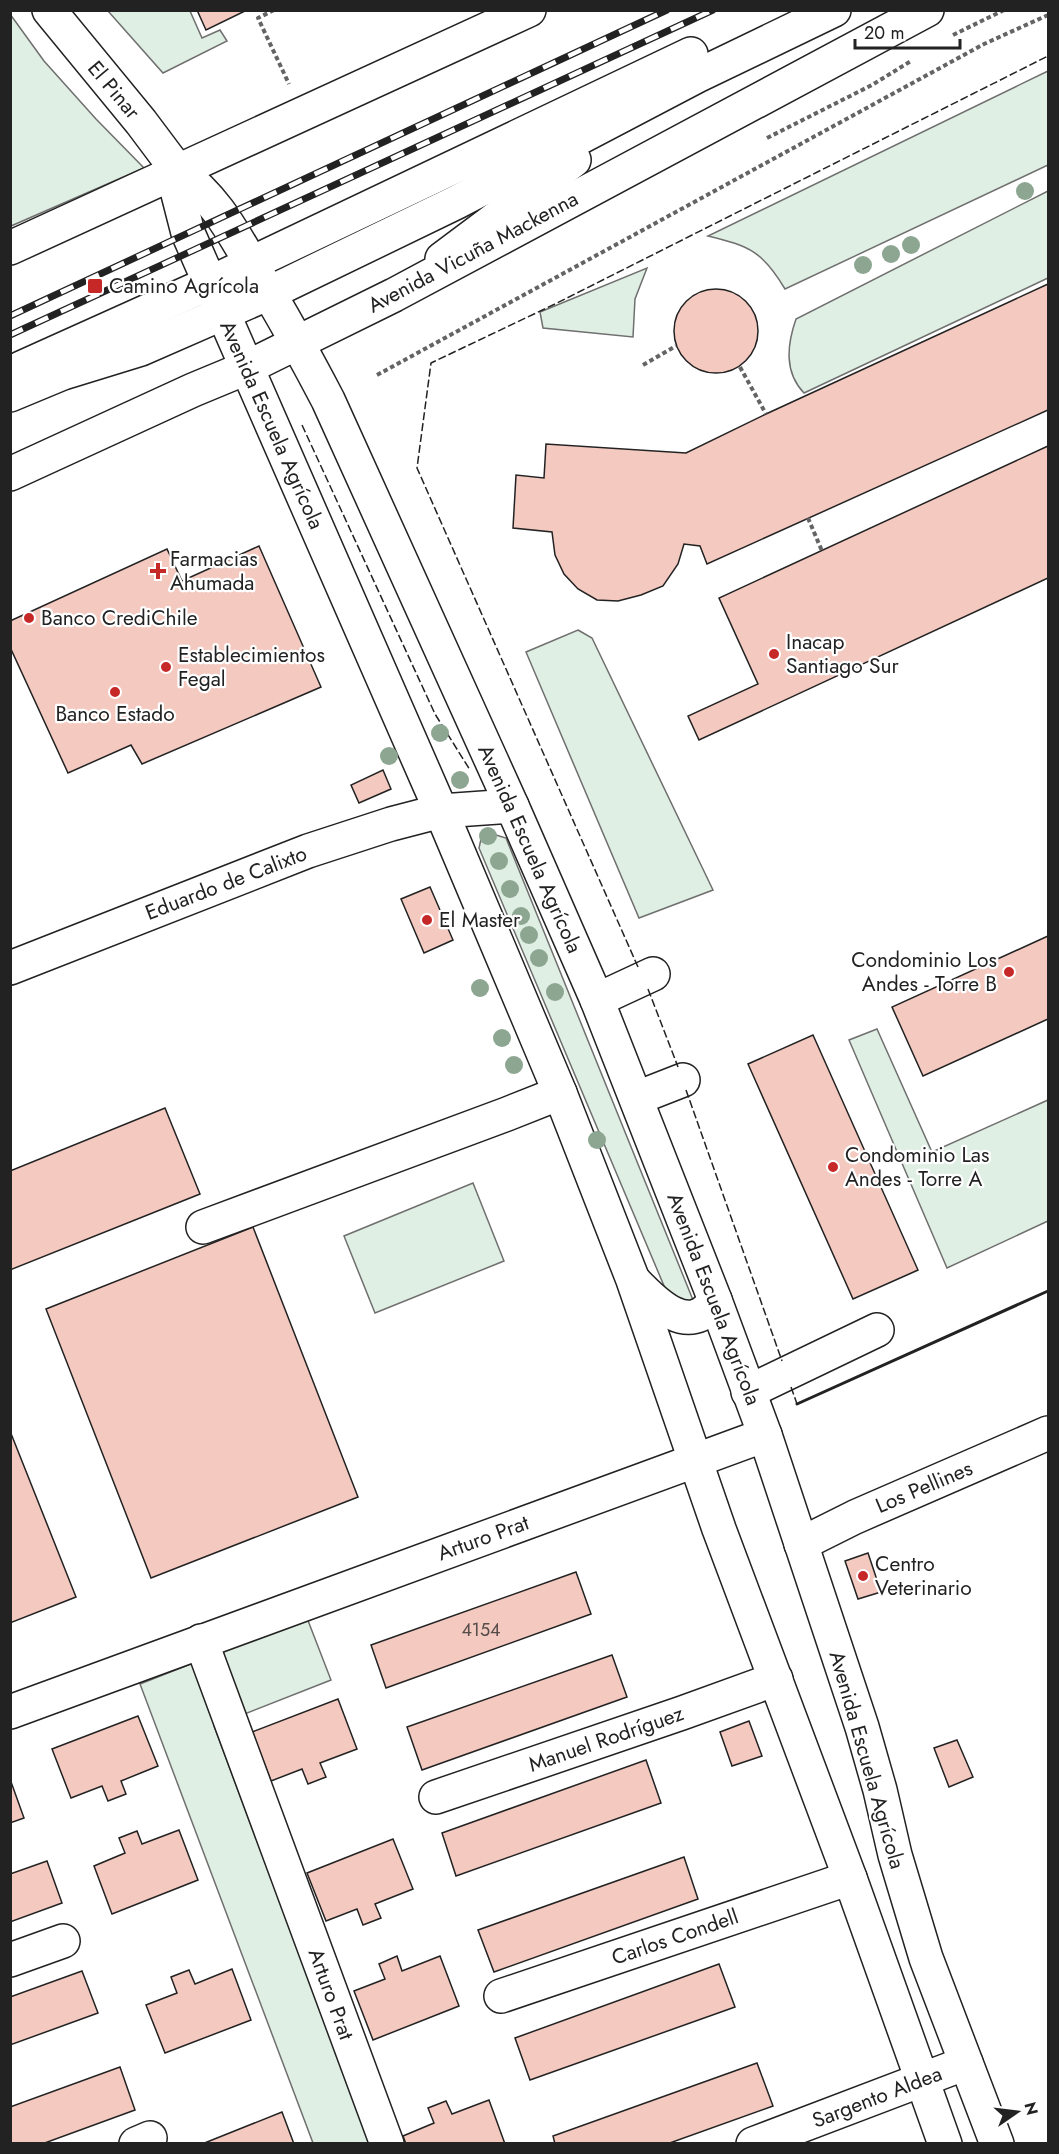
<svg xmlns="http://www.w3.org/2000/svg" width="1059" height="2154" font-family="Jost,sans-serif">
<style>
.green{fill:#e0efe3;stroke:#6f6f6f;stroke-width:1.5}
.building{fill:#f3c9c0;stroke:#222;stroke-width:1.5}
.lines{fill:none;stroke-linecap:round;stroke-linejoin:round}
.minor-casing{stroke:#222;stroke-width:36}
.major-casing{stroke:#222;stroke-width:36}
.path{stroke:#646464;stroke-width:4;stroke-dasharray:4.5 3;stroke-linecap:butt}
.minor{stroke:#fff;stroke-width:33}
.major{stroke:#fff;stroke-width:33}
.rail-casing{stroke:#222;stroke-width:7}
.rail{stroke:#fff;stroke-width:4.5;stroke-dasharray:14;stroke-linecap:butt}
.fence{stroke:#222;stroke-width:1.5;stroke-dasharray:8 3;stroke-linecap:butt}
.wall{stroke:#222;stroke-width:3}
.tree{fill:#8da692}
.poi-dot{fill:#c62828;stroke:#fff;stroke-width:2}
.labels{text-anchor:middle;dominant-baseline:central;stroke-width:4.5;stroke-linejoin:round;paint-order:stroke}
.number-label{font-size:18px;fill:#564c4a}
.street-label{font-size:21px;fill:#222;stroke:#fff}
.poi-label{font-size:21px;fill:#222;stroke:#fff;text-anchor:start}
</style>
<rect width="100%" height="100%" fill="#fff"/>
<g class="green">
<path d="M 108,11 L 190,11 L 202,38 L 220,30 L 227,41 L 163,73 Z"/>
<path d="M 10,14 L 44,61 L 96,119 L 144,168 L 11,226 Z"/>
<path d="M 1048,71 L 1048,165 L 785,289 C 763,252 750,246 708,236 Z"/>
<path d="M 1048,191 L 1048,278 L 804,393 C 784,372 787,345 796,319 Z"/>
<path d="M 647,268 L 635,299 L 633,337 L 543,328 L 540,312 Z"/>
<path d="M 578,630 L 592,638 L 713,890 L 639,918 L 526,652 Z"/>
<path d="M 496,835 L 506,838 L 693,1300 L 678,1307 L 670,1300 L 479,848 L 481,839 Z"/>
<path d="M 877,1029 L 932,1152 L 1048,1100 L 1048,1221 L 947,1268 L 849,1040 Z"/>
<path d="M 473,1183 L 504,1261 L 375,1313 L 344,1236 Z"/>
<path d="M 307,1618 L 331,1680 L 214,1726 L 370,2143 L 313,2143 L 140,1684 Z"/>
</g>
<g class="building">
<path d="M 197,10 L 247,10 L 206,30 Z"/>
<path d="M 1048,284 L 1048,410 L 707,564 L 700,546 L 684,544 L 678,564 L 663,586 L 641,595 L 618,601 L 597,600 L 578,589 L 564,574 L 555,555 L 552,532 L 513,528 L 516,475 L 544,478 L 546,444 L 686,453 L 766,414 Z"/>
<circle cx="716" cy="331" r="42"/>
<path d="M 1048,446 L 1048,578 L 699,740 L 688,716 L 758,684 L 719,598 Z"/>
<path d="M 259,546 L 321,687 L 142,764 L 131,745 L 68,773 L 10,647 L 10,621 L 167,549 L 182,581 Z"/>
<path d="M 383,770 L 391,789 L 359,803 L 351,785 Z"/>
<path d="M 430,887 L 453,940 L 424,953 L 401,899 Z"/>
<path d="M 1048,936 L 1048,1019 L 923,1076 L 892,1007 Z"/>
<path d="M 813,1035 L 918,1270 L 853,1299 L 748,1064 Z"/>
<path d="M 165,1108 L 200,1194 L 10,1270 L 10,1171 Z"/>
<path d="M 253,1227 L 358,1497 L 151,1578 L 46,1309 Z"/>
<path d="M 10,1431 L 76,1597 L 10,1623 Z"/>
<path d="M 868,1553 L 881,1592 L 858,1599 L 845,1561 Z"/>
<path d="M 576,1572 L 591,1614 L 386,1688 L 371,1645 Z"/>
<path d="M 612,1655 L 627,1697 L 422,1770 L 407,1727 Z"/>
<path d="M 338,1699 L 357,1749 L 320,1763 L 326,1777 L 308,1784 L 302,1769 L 271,1781 L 252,1732 Z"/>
<path d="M 138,1716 L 158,1766 L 121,1781 L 126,1794 L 108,1801 L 102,1786 L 71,1798 L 52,1749 Z"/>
<path d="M 749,1721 L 762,1756 L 732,1766 L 720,1732 Z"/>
<path d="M 957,1740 L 973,1777 L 949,1787 L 934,1748 Z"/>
<path d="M 646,1760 L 661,1803 L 456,1876 L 442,1833 Z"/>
<path d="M 10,1779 L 24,1818 L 10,1823 Z"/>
<path d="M 179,1830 L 198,1880 L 112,1914 L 94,1866 L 125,1853 L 119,1838 L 137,1831 L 142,1844 Z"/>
<path d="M 393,1839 L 413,1889 L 375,1904 L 381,1918 L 363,1925 L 357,1909 L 326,1921 L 307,1873 Z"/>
<path d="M 684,1857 L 698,1899 L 494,1972 L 478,1930 Z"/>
<path d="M 47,1861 L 62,1903 L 10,1922 L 10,1874 Z"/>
<path d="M 397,1956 L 402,1971 L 440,1956 L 459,2006 L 373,2040 L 354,1991 L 385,1979 L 379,1964 Z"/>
<path d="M 719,1964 L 735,2007 L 530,2080 L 515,2038 Z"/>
<path d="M 232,1969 L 251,2020 L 165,2053 L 146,2005 L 177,1993 L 171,1977 L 189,1970 L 195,1984 Z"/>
<path d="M 82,1971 L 98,2013 L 10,2045 L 10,1997 Z"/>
<path d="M 757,2063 L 773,2106 L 667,2144 L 555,2144 L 553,2136 Z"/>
<path d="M 120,2067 L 135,2110 L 42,2144 L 10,2144 L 10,2107 Z"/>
<path d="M 489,2100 L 505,2144 L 406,2144 L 403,2136 L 434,2123 L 428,2108 L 446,2101 L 452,2114 Z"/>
<path d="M 282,2112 L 294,2144 L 202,2144 Z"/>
</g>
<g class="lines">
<defs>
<g id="minor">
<path d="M 49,10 L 141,122 L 177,170"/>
<path d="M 442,259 L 574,160"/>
<path d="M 21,368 L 210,283 L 691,54"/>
<path d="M 10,395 L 63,373 L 141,349 L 269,293 L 457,202 L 697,76 L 834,10"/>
<path d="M 10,968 L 308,851 L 391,824 L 441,811"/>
<path d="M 597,1000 L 653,974"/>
<path d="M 637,1098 L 683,1080"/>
<path d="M 203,1227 L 507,1114 L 560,1093"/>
<path d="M 748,1392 L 877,1330"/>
<path d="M 801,1544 L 855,1517 L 1048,1433"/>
<path d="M 201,1641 L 387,2144"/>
<path d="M 10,1712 L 765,1435"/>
<path d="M 436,1797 L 682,1713 L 776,1679"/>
<path d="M 10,1960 L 63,1941"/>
<path d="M 501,1996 L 850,1878"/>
<path d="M 136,2144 L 150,2138"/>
<path d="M 753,2144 L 966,2063"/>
</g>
<g id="major">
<path d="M 177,170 C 218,200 233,233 258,275 C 283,316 306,358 328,400 L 512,806 L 597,1000 L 715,1300 L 765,1435 L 862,1727 L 880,1790 L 895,1855 L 926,1958 L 997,2144"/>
<path d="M 177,170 L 177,190 L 188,233 L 441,811 L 560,1093 L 633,1280 L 719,1529 L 850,1878 L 945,2144"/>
<path d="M 10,248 L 529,10"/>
<path d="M 10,474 L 193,390 L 246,368 L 394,295 L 927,10"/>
<path d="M 441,811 L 512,806"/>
<path d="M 634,1281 C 655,1303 690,1339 715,1300"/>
</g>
</defs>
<use href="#minor" class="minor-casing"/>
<use href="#major" class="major-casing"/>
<g class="path">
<path d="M 274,10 L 258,18 L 289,84"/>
<path d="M 953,35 L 1004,10"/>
<path d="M 767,138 L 872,85 L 911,61"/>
<path d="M 643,365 L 676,346"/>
<path d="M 740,367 L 766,414"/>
<path d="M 377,375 L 984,44 L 1048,15"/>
<path d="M 808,518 L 822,551"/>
</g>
<use href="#minor" class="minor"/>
<use href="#major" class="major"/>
<defs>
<g id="rail">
<path d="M 10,316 L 667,10"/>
<path d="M 10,335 L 713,10"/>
</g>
</defs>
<use href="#rail" class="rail-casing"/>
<use href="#rail" class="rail"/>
<g class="fence">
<path d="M 302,425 L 435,714 L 470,770"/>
<path d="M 638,967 L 417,468 L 431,363 L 555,304 L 1048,56"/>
<path d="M 648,989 L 678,1067"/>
<path d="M 686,1090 L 782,1361"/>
<path d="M 791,1387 L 797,1404"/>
</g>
<path class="wall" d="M 797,1404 L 1048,1291"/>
</g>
<g class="tree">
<circle cx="1025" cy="191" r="9"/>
<circle cx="911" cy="245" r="9"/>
<circle cx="891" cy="254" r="9"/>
<circle cx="863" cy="265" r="9"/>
<circle cx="440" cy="733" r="9"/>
<circle cx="389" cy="756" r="9"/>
<circle cx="460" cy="780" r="9"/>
<circle cx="488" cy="836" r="9"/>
<circle cx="499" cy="861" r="9"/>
<circle cx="510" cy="889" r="9"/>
<circle cx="521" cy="916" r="9"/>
<circle cx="529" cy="935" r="9"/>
<circle cx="539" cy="958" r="9"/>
<circle cx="480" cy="988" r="9"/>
<circle cx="555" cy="992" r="9"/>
<circle cx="502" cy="1038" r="9"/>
<circle cx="514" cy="1065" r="9"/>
<circle cx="597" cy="1140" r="9"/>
</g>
<g class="poi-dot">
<rect x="87" y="278" width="16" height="16" rx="3"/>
<path d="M155 562h6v6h6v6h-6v6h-6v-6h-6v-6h6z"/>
<circle cx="29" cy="618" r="6"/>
<circle cx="774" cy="654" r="6"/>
<circle cx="166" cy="667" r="6"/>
<circle cx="115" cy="692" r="6"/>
<circle cx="427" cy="920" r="6"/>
<circle cx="1009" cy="972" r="6"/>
<circle cx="833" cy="1167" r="6"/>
<circle cx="863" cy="1576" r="6"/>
</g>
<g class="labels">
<g class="number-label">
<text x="481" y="1630">4154</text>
</g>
<g class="street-label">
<text transform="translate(114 90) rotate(50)">El Pinar</text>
<text transform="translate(473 252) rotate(-28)">Avenida Vicuña Mackenna</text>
<text transform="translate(272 425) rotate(66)">Avenida Escuela Agrícola</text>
<text transform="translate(530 849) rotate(66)">Avenida Escuela Agrícola</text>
<text transform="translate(226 883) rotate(-21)">Eduardo de Calixto</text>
<text transform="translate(714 1299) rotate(69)">Avenida Escuela Agrícola</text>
<text transform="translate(924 1487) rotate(-23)">Los Pellines</text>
<text transform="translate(483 1538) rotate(-20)">Arturo Prat</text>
<text transform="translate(606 1739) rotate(-19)">Manuel Rodríguez</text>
<text transform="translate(867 1760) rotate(74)">Avenida Escuela Agrícola</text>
<text transform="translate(675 1937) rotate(-19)">Carlos Condell</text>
<text transform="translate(331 1994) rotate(70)">Arturo Prat</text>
<text transform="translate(877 2097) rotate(-21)">Sargento Aldea</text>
</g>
<g class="poi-label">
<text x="109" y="286">Camino Agrícola</text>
<text x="170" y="559">Farmacias<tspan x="170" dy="24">Ahumada</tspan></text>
<text x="41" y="618">Banco CrediChile</text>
<text x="786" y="642">Inacap<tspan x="786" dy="24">Santiago Sur</tspan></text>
<text x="178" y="655">Establecimientos<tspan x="178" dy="24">Fegal</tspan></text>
<text x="115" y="714" text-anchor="middle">Banco Estado</text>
<text x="439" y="920">El Master</text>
<text x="997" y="960" text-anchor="end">Condominio Los<tspan x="997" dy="24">Andes - Torre B</tspan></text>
<text x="845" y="1155">Condominio Las<tspan x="845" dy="24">Andes - Torre A</tspan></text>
<text x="875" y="1564">Centro<tspan x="875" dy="24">Veterinario</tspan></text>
</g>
</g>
<rect width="1059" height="2154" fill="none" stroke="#222222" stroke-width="24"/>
<g transform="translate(1017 2112) rotate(76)" stroke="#ffffff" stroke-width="4.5" paint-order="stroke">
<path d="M0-4.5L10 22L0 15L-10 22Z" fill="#222222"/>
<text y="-9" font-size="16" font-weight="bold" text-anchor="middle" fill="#222222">N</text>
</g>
<path d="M855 39v9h105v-9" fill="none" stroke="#222222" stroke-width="3"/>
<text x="864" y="39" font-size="18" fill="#222222" stroke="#ffffff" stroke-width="4.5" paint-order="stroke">20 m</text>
</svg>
